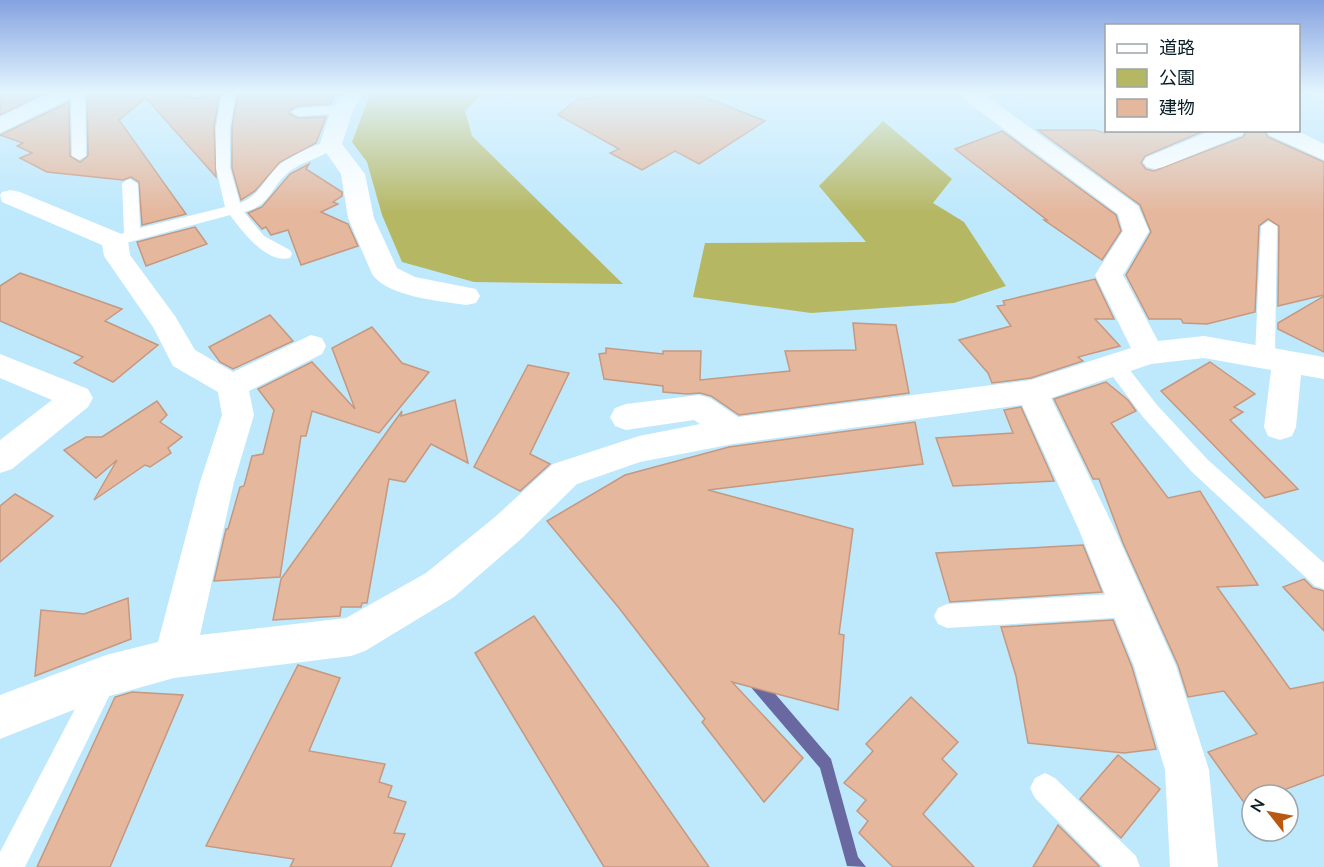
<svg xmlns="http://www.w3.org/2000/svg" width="1324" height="867" font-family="Mulish,'Noto Sans JP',sans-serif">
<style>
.green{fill:#b5b763}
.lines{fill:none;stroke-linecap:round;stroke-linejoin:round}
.stream{fill:#6a68a0;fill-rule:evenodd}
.building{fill:#e5b79d;stroke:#c59880;stroke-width:1.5}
.service{fill:#fff;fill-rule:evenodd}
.minor{fill:#fff;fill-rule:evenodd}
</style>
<rect width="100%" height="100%" fill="#bee8fc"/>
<g class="green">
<path d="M 371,92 L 484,92 L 465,111 L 472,136 L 623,284 L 474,282 L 402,262 L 382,215 L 367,162 L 352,142 Z"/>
<path d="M 883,121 L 952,179 L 933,203 L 964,222 L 1006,286 L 954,303 L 811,313 L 693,297 L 705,243 L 866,242 L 819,186 Z"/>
</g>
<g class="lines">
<path class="stream" d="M 754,673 L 759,675 L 831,759 L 858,857 L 866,867 L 847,866 L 820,768 L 749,685 L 747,680 L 749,675 Z"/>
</g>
<g class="building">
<path d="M 0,92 L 47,92 L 0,115 Z"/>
<path d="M 87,92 L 189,92 L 190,97 L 197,99 L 209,92 L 220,92 L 214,127 L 216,177 L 146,98 L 119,120 L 186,214 L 142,225 L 139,182 L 131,177 L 123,180 L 47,172 L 20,158 L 32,153 L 17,146 L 23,143 L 0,135 L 69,102 L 70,156 L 80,162 L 88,156 Z"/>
<path d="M 238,92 L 335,92 L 330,104 L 298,106 L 290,110 L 290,114 L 298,118 L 326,117 L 316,143 L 280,162 L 255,191 L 241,200 L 232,168 L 232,127 Z"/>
<path d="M 604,92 L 692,92 L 765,121 L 699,164 L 675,151 L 642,170 L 610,153 L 619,149 L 558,115 L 580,97 L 590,99 Z"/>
<path d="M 1038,130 L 1094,130 L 1105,133 L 1106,130 L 1206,130 L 1145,156 L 1141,163 L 1146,169 L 1154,171 L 1243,137 L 1247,130 L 1264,130 L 1268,137 L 1324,162 L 1324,295 L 1278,306 L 1279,226 L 1268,219 L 1259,226 L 1255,312 L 1207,324 L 1183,323 L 1181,319 L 1149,319 L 1126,275 L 1151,232 L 1140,205 Z"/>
<path d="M 1002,131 L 1116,215 L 1121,231 L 1102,260 L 1044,220 L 1047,220 L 955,149 Z"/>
<path d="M 309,164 L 306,169 L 342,192 L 342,196 L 333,202 L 338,204 L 321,212 L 348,224 L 358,246 L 301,265 L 288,230 L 271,235 L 266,227 L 262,229 L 248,213 L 262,207 L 290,174 Z"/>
<path d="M 195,227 L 207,244 L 146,266 L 137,242 Z"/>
<path d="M 20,273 L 122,309 L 105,321 L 158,345 L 113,382 L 74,363 L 83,357 L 0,321 L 0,286 Z"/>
<path d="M 1095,279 L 1114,319 L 1095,319 L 1120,346 L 1078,357 L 1083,361 L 1031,378 L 992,383 L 988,373 L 959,340 L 1011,326 L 997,306 L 1005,305 L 1003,301 Z"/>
<path d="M 1324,296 L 1324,352 L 1278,329 L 1278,323 Z"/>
<path d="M 270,315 L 293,341 L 233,369 L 220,362 L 209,347 Z"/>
<path d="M 853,323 L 896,325 L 909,393 L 739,415 L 711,396 L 700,393 L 687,394 L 663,392 L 663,386 L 604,379 L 599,354 L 606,353 L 606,348 L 663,354 L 663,351 L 701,351 L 700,380 L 790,371 L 785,351 L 856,350 Z"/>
<path d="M 372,327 L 402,363 L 429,372 L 379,433 L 312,411 L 306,436 L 301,436 L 280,577 L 214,581 L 226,529 L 228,529 L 240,487 L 244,486 L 252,456 L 263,454 L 274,410 L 258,389 L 312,362 L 355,409 L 332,348 Z"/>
<path d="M 1210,362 L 1255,394 L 1234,407 L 1243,412 L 1230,420 L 1298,489 L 1265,498 L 1161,391 Z"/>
<path d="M 528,365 L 569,373 L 530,454 L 550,464 L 520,491 L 474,467 Z"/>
<path d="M 1106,382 L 1128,400 L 1136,411 L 1111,423 L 1168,498 L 1200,491 L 1258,585 L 1217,587 L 1290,689 L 1324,682 L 1324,775 L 1270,795 L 1252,795 L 1252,802 L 1245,804 L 1208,752 L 1257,734 L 1224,691 L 1188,697 L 1178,665 L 1123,543 L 1099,479 L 1093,479 L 1054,399 Z"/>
<path d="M 455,400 L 468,463 L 431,444 L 405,482 L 389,479 L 367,603 L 362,603 L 361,607 L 341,607 L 340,616 L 273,620 L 281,579 L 402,411 L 401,416 Z"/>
<path d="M 157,401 L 167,415 L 160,422 L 182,437 L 168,448 L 171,453 L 150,467 L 145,465 L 94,500 L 117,460 L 96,478 L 64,450 L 86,437 L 102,437 Z"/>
<path d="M 1021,407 L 1054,481 L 953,486 L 936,438 L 1013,433 L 1004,410 Z"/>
<path d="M 915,422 L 923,464 L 708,490 L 853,529 L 839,634 L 844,635 L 838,710 L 732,682 L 803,758 L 764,802 L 702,722 L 705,719 L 619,608 L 547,521 L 625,475 L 729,447 Z"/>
<path d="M 15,494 L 53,516 L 0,562 L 0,506 Z"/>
<path d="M 1083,545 L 1102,592 L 950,602 L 936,553 Z"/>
<path d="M 1304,579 L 1313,588 L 1324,591 L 1324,631 L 1283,587 Z"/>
<path d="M 128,598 L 131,639 L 35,676 L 41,610 L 84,614 Z"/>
<path d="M 534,616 L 709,867 L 604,867 L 475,653 Z"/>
<path d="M 1113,620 L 1132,667 L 1156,749 L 1124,753 L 1028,743 L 1016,676 L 1001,627 Z"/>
<path d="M 298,665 L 340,678 L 309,751 L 385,764 L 379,782 L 392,786 L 388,797 L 406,802 L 394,833 L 405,834 L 391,867 L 290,867 L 294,859 L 206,846 Z"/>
<path d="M 132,692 L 183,695 L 110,867 L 37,867 L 115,697 Z"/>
<path d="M 911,697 L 958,742 L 942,759 L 957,774 L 923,814 L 974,867 L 893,867 L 859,833 L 868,821 L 857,811 L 866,800 L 844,783 L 873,751 L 866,744 Z"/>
<path d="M 1118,755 L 1160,789 L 1121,838 L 1080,799 Z"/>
<path d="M 1058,825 L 1099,866 L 1099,867 L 1033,867 Z"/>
</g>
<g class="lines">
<g class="service">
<path d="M 71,92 L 85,92 L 86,156 L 79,160 L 72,156 Z"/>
<path d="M 191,92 L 207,92 L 197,97 L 192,96 Z"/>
<path d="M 222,92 L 236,92 L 230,127 L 230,168 L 240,203 C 258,197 264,180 277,167 C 284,159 326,138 336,141 L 338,144 C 326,158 303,160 289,172 C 270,187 272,205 244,212 L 264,236 L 290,250 L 292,254 L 290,258 C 266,264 242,231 230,215 L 115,246 L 109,245 L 107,241 L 109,237 L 124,233 L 122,184 L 125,181 L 130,179 L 138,184 L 140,228 L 225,207 L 216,168 L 216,127 Z"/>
<path d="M 342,106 L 347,107 L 349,110 L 347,113 L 298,116 L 291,112 L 298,108 Z"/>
<path d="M 1269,221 L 1277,226 L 1275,356 L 1272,361 L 1265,363 L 1258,361 L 1255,356 L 1261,226 Z"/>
<path d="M 1115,358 L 1122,360 L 1157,405 L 1208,460 L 1324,563 L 1324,589 L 1315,586 L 1192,472 L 1143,417 L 1108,370 L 1105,365 L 1108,360 Z"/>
<path d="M 1129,593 L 1138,597 L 1141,605 L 1138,613 L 1129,617 L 947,628 L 938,624 L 934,616 L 938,608 L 947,604 Z"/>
<path d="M 106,663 L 115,667 L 119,676 L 25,867 L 0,867 L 0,852 L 97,667 Z"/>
<path d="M 1045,773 L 1055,778 L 1136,856 L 1140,867 L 1103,867 L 1035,798 L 1030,788 L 1035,778 Z"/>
</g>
<g class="minor">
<path d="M 52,92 L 78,92 L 75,96 L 0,133 L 0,117 Z"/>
<path d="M 344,92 L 364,92 L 353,110 L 342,144 L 365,174 L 374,218 L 397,268 L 415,277 L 476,289 L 480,296 L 476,303 L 466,305 C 441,301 387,297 372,274 L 348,218 L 341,174 L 320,144 L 331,110 Z"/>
<path d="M 967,92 L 997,92 L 989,98 L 1138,206 L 1149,231 L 1123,275 L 1158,341 L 1204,336 L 1324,357 L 1324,379 L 1301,375 L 1296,427 L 1292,436 L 1280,440 L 1268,436 L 1264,427 L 1271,370 L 1204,358 L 1151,364 L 1051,398 L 1115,530 L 1176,666 L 1209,770 L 1218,867 L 1170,867 L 1165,770 L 1134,666 L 1079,530 L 1022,405 L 733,444 L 640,462 L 577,484 L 521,539 L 454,597 L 365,651 L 351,656 L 174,678 L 106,697 L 0,739 L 0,695 L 106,655 L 158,642 L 200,482 L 222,415 L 218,392 L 173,366 L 153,327 L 104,256 L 102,245 L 2,202 L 0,195 L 2,192 L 11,190 L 20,192 L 124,235 L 128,241 L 130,255 L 175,316 L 195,350 L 233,372 L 311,335 L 322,338 L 326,346 L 322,354 L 249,391 L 254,415 L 234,482 L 200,635 L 346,618 L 426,573 L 495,517 L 553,464 L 639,436 L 700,424 L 694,420 L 626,430 L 615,426 L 610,417 L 615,408 L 626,404 L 699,395 L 710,398 L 738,417 L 1031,380 L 1131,348 L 1095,275 L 1123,231 L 1118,214 L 966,101 L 962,97 Z"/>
<path d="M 1309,92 L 1324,92 L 1324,100 L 1312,96 Z"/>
<path d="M 1213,130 L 1245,130 L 1242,135 L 1163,167 L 1155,169 L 1147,167 L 1143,162 L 1147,157 Z"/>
<path d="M 1266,130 L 1296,130 L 1324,144 L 1324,160 L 1269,135 Z"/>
<path d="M 0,354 L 88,389 L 93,398 L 88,407 L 12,469 L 0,473 L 0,440 L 52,400 L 0,378 Z"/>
</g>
</g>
<linearGradient id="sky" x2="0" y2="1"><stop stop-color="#86a2e0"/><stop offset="0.43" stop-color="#e2f5fe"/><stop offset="1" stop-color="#e2f5fe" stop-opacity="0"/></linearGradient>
<rect width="1324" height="213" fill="url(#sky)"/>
<rect x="1105" y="24" width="195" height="108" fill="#ffffff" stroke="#9ca5a8" stroke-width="1.5"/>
<rect x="1117" y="44" width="30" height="9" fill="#ffffff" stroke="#9ca5a8" stroke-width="1.5"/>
<text x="1159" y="54" font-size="18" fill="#081d26">道路</text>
<rect x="1117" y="69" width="30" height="18" fill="#b5b763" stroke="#9ca5a8" stroke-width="1.5"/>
<text x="1159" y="84" font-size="18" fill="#081d26">公園</text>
<rect x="1117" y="99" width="30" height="18" fill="#e5b79d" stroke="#9ca5a8" stroke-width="1.5"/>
<text x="1159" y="114" font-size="18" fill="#081d26">建物</text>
<g transform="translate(1270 813) rotate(301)"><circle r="28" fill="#ffffff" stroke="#9ca5a8" stroke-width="1.5"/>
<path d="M0-4.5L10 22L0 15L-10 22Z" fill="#b85811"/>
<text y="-9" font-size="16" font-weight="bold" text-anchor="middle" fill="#081d26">N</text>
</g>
</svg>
